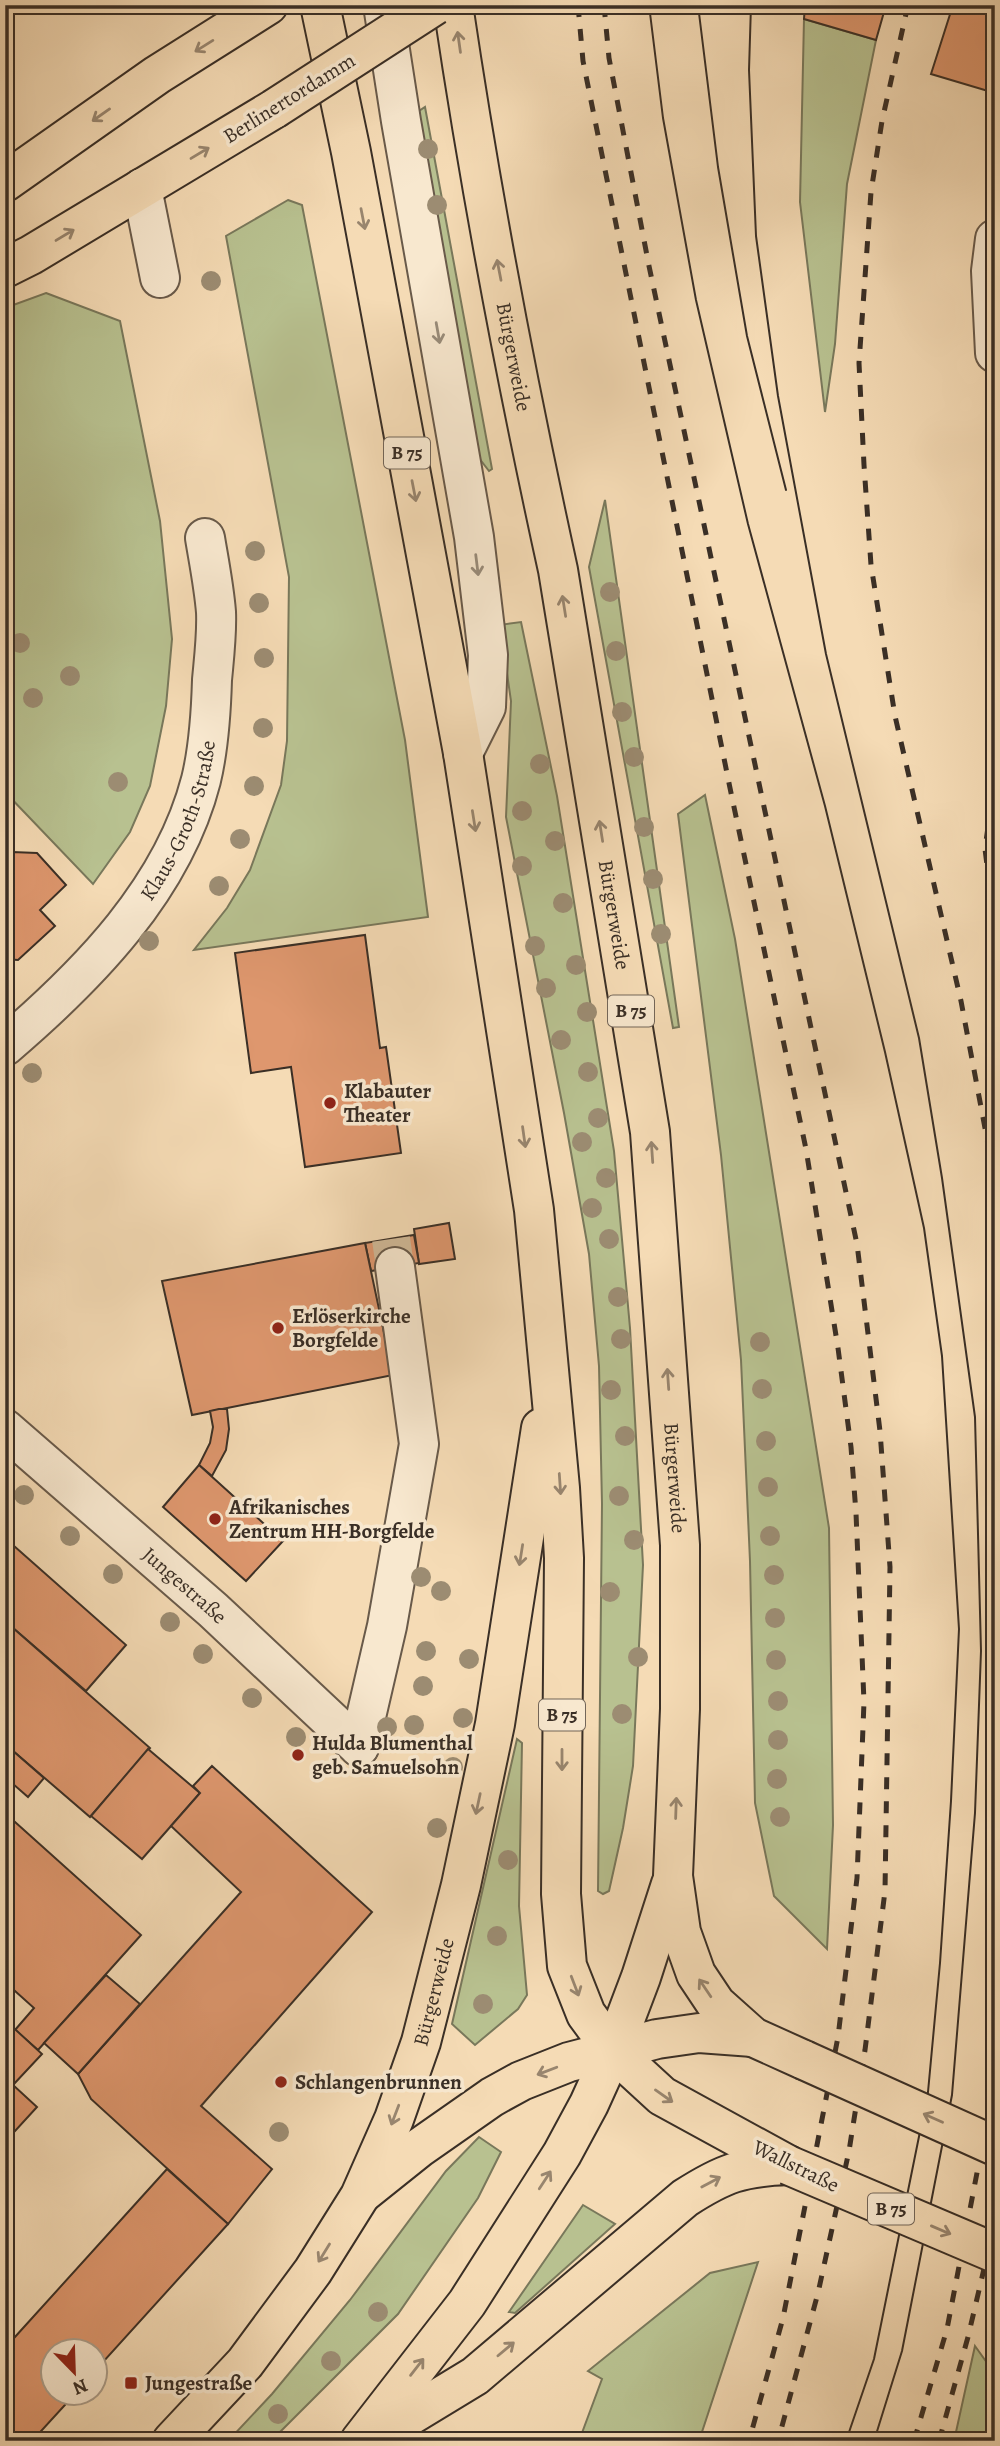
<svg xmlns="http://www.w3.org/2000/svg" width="1000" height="2446" font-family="Alegreya,serif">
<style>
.green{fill:#b8c190;stroke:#79785b;stroke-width:2}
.building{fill:#de976e;stroke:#3a2f26;stroke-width:2}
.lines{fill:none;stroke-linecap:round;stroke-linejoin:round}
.minor-tunnel{stroke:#d0b998;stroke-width:38;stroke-dasharray:38 19;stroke-linecap:butt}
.minor-casing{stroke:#695a4a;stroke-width:42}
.major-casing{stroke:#3a2f26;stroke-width:42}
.minor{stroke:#f8e8cf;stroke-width:38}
.major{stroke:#f5dbb5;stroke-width:38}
.tram{stroke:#3a2f26;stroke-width:2}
.rail{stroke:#3a2f26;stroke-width:5;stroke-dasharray:12 12;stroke-linecap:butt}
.major-bridge-casing{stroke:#3a2f26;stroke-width:42;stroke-linecap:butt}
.major-bridge{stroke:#f5dbb5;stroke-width:38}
.tree{fill:#9c8c72}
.oneway{stroke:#98856e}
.oneway2{stroke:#998c7a}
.poi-dot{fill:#8f2418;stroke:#f8e8cf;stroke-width:2.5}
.labels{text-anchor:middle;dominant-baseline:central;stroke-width:7;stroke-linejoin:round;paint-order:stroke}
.shield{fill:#f8e8cf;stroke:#736659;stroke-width:2}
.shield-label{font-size:19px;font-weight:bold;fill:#3a2f26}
.street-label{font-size:21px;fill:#3a2f26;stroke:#f8e8cf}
.poi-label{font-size:21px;font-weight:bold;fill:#3a2f26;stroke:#f8e8cf;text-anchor:start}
</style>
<rect width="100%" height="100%" fill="#f5dbb5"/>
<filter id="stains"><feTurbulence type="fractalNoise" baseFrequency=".00286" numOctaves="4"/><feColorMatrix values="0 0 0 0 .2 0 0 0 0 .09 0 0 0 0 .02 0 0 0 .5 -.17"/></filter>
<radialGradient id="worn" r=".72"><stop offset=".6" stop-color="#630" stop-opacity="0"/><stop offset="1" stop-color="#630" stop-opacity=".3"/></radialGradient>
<g class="green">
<path d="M 804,19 L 876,40 L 847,184 L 835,344 L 825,412 L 800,202 Z"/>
<path d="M 425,107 L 492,469 L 489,471 L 479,458 L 413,115 Z"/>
<path d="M 288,200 L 302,205 L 405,740 L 428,917 L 194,950 L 227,908 L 250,870 L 281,785 L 287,741 L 289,577 L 226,236 Z"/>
<path d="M 46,293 L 120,321 L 160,521 L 172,639 L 166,706 L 150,786 L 130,832 L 93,884 L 5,792 L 5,308 Z"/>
<path d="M 605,500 L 679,1027 L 673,1028 L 589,567 Z"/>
<path d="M 521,622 L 557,796 L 614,1151 L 630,1328 L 643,1565 L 633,1766 L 623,1828 L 609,1891 L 603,1894 L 598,1891 L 602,1504 L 599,1366 L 589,1254 L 564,1113 L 506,817 L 511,701 L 500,625 Z"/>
<path d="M 705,795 L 735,939 L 829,1528 L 833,1825 L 827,1949 L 774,1896 L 755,1803 L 750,1561 L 741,1360 L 721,1155 L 678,814 Z"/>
<path d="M 517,1739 L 522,1743 L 519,1906 L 527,1995 L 518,2009 L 475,2045 L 452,2024 Z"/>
<path d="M 479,2137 L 501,2152 L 478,2198 L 398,2314 L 271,2441 L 228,2441 L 272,2394 L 350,2300 L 446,2171 Z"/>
<path d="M 583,2205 L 615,2224 L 515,2313 L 509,2312 Z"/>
<path d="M 758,2262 L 699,2441 L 579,2441 L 602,2379 L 588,2371 L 710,2273 Z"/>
<path d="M 975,2346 L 995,2374 L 995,2441 L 954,2441 Z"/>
</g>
<g class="building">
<path d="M 805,5 L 886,5 L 876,40 L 804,19 Z"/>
<path d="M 953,5 L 995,5 L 995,69 L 988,91 L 931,74 Z"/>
<path d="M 12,852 L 37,853 L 66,885 L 40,910 L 55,926 L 18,960 L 5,959 L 5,858 Z"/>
<path d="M 365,935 L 380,1048 L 386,1047 L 401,1153 L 305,1167 L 291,1067 L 251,1073 L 235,953 Z"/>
<path d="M 449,1223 L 455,1259 L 419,1264 L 414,1229 Z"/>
<path d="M 414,1235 L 419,1263 L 371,1271 L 365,1243 Z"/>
<path d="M 365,1243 L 393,1375 L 192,1415 L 162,1281 Z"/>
<path d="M 219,1409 L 227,1409 L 229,1429 L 226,1450 L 212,1476 L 199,1465 L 210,1443 L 213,1427 L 210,1411 Z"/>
<path d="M 199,1465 L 283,1541 L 246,1581 L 163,1507 Z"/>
<path d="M 5,1538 L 126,1645 L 86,1691 L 5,1621 Z"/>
<path d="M 5,1621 L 150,1748 L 90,1817 L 5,1744 Z"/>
<path d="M 5,1744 L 44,1778 L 28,1797 L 12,1783 L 5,1790 Z"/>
<path d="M 148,1749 L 200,1793 L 142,1859 L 91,1816 Z"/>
<path d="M 212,1766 L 372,1912 L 201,2106 L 272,2169 L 228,2224 L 91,2099 L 78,2074 L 241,1892 L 171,1826 L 200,1793 L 193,1786 Z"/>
<path d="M 5,1813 L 141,1935 L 38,2050 L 15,2030 L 34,2008 L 5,1982 Z"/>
<path d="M 106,1975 L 140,2004 L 78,2074 L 44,2043 Z"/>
<path d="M 5,2020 L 42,2054 L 13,2085 L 37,2107 L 5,2142 Z"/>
<path d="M 167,2169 L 228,2224 L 94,2372 L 94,2352 L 52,2352 L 52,2394 L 75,2394 L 32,2441 L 5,2441 L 5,2348 Z"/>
</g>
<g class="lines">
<path class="minor-tunnel" d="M 391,1239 L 395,1267"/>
<defs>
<g id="minor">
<path d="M 383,5 L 401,121 L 474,537 L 488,655 L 486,707 L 463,753"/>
<path d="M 142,188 L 160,278"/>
<path d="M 995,239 L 991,271 L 995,353"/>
<path id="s1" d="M 5,1046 C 88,975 173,889 201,780 C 209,747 211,714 212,680 C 214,658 217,634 216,612 C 214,587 209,562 205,538"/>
<path id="s2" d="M 5,1429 L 213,1610 L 359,1747"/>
<path d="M 359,1747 L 387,1626 L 419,1444 L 395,1267"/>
</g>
<g id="major">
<path d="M 320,5 L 351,152 L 463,753 L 534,1210 L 560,1488 L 564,1558 L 561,1894 L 567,1966 L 586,2014 L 613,2051 L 662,2096 L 788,2165"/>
<path id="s3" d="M 453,5 C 481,194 517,383 558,570 L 650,1132 L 680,1545 L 680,1709 L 673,1876 L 681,1932 L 696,1974 L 716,2004 L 753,2037 L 804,2060"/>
<path d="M 5,182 L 157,75 L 268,5"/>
<path d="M 5,268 L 31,255 L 274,109"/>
<path d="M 364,2192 L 419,2148 L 492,2097 L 521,2081 L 569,2062 L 657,2039 L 699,2033 L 753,2037"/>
<path d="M 373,2438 L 475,2376 L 685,2198 C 724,2173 741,2167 788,2165"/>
<path id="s4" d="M 172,2441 L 245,2363 L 313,2271 L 360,2196 L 394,2119 L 421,2042 L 461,1885 L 495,1724 L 541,1428"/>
<path d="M 360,2441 L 467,2303 L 562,2154 L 589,2104 L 613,2051 L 641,1977 L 671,1884"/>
</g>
</defs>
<use href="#minor" class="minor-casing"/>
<use href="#major" class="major-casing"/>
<use href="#minor" class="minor"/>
<use href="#major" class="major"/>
<g class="tram">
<path d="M 649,5 L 663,118 L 696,300 L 748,524 L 825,806 L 885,1052 L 924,1228 L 942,1356 L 959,1629 L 951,1801 L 940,1963 L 928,2092 L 874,2359 L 846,2441"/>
<path d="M 698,5 L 718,167 L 747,336 L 786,490"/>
<path d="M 751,5 L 749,70 L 756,236 L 778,396 L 826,654 L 919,1038 L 942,1178 L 975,1417 L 981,1651 L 975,1813 L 952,2095 L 902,2351 L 874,2441"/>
</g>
<g class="rail">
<path d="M 578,5 L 583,61 L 730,788 L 806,1149 L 838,1348 L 851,1447 L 856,1513 L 864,1702 L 857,1878 L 838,2037 L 817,2145 L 783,2318 L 749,2441"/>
<path d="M 604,5 L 609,58 L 649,266 L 857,1244 L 880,1431 L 890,1567 L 885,1891 L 865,2050 L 849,2151 L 818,2293 L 778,2441"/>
<path d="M 908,5 L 882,121 L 871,192 L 859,363 L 864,465 L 871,565 L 895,716 L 961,1001 L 995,1181"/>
<path d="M 988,827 L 985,849 L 995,929"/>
<path d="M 914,2441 L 947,2329 L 995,2079"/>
<path d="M 939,2441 L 968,2337 L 995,2222"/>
</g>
<defs>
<g id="major-bridge">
<path d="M 274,109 L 435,5"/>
<path d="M 804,2060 L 995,2146"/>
<path d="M 788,2165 L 995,2253"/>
</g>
</defs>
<use href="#major-bridge" class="major-bridge-casing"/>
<use href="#major-bridge" class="major-bridge"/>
</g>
<g class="tree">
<circle cx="428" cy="149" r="10"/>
<circle cx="437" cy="205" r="10"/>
<circle cx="211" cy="281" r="10"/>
<circle cx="255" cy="551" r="10"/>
<circle cx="610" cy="592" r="10"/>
<circle cx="259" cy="603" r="10"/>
<circle cx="20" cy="643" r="10"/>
<circle cx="616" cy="651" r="10"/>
<circle cx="264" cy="658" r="10"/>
<circle cx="70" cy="676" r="10"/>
<circle cx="33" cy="698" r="10"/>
<circle cx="622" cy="712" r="10"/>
<circle cx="263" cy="728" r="10"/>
<circle cx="634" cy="757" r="10"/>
<circle cx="540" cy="764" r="10"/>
<circle cx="118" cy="782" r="10"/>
<circle cx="254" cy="786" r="10"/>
<circle cx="522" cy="811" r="10"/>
<circle cx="644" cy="827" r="10"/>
<circle cx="240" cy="839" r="10"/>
<circle cx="555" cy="841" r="10"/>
<circle cx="522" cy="866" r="10"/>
<circle cx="653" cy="879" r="10"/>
<circle cx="219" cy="886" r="10"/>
<circle cx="563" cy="903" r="10"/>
<circle cx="661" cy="934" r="10"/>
<circle cx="149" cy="941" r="10"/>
<circle cx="535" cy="946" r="10"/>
<circle cx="576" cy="965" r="10"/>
<circle cx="546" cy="988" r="10"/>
<circle cx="587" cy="1012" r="10"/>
<circle cx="561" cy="1040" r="10"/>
<circle cx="588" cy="1072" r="10"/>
<circle cx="32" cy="1073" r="10"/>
<circle cx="598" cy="1118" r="10"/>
<circle cx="582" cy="1142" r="10"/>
<circle cx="606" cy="1178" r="10"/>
<circle cx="592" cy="1208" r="10"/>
<circle cx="609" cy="1239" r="10"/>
<circle cx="618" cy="1297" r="10"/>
<circle cx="621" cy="1339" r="10"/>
<circle cx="760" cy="1342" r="10"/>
<circle cx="762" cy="1389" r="10"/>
<circle cx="611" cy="1390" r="10"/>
<circle cx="625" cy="1436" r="10"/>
<circle cx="766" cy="1441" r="10"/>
<circle cx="768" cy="1487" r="10"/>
<circle cx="24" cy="1495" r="10"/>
<circle cx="619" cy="1496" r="10"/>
<circle cx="70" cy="1536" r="10"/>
<circle cx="770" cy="1536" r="10"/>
<circle cx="634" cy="1540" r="10"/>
<circle cx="113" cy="1574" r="10"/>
<circle cx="774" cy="1575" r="10"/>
<circle cx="421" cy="1577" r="10"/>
<circle cx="441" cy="1591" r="10"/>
<circle cx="610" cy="1592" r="10"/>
<circle cx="775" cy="1618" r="10"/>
<circle cx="170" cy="1622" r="10"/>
<circle cx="426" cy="1651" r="10"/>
<circle cx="203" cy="1654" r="10"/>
<circle cx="638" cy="1657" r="10"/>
<circle cx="469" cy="1659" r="10"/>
<circle cx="776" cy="1660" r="10"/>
<circle cx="423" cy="1686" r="10"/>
<circle cx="252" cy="1698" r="10"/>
<circle cx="778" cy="1701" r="10"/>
<circle cx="622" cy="1714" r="10"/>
<circle cx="463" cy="1718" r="10"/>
<circle cx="414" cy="1725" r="10"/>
<circle cx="387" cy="1727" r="10"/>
<circle cx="296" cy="1737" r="10"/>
<circle cx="778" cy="1740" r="10"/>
<circle cx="453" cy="1767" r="10"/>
<circle cx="777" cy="1779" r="10"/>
<circle cx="780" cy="1817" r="10"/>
<circle cx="437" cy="1828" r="10"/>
<circle cx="508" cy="1860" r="10"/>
<circle cx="497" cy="1936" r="10"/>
<circle cx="483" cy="2004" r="10"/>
<circle cx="279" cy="2132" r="10"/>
<circle cx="378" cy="2312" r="10"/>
<circle cx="331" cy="2361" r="10"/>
<circle cx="278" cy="2414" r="10"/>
</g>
<defs><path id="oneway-shaft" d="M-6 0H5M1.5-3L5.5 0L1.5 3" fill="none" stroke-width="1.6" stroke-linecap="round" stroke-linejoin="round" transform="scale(1.75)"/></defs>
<g class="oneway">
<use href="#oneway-shaft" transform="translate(459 42) rotate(-98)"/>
<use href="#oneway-shaft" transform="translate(204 46) rotate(148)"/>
<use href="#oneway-shaft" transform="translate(101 115) rotate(145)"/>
<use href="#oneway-shaft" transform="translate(200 153) rotate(-31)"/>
<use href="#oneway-shaft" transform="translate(363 219) rotate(79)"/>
<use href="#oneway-shaft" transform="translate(65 235) rotate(-31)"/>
<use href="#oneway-shaft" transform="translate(499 270) rotate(-101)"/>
<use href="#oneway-shaft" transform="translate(414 491) rotate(79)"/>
<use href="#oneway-shaft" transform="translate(564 606) rotate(-99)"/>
<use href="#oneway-shaft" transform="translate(474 821) rotate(81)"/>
<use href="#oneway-shaft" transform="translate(601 831) rotate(-99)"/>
<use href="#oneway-shaft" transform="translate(524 1137) rotate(82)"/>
<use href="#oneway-shaft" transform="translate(652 1152) rotate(-94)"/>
<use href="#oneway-shaft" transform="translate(668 1379) rotate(-94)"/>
<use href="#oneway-shaft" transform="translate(560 1484) rotate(86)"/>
<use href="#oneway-shaft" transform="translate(521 1555) rotate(99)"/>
<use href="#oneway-shaft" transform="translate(562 1760) rotate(90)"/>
<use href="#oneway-shaft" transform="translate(478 1804) rotate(102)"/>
<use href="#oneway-shaft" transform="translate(676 1808) rotate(-88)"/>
<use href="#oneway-shaft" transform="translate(575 1986) rotate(69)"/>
<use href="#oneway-shaft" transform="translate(705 1988) rotate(-124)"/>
<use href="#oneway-shaft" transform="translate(547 2071) rotate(159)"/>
<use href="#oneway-shaft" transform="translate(664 2096) rotate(35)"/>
<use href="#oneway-shaft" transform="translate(395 2115) rotate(111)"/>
<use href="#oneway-shaft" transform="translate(933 2118) rotate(-156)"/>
<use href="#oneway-shaft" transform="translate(545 2180) rotate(-57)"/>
<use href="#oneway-shaft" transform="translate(711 2182) rotate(-28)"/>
<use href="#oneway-shaft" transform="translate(941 2230) rotate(23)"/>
<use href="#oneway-shaft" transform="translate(324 2253) rotate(122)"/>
<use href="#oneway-shaft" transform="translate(506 2349) rotate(-40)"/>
<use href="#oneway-shaft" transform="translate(417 2367) rotate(-52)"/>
</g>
<g class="oneway2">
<use href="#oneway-shaft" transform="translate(438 333) rotate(80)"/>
<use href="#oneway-shaft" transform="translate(477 565) rotate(83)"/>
</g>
<g class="poi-dot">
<circle cx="330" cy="1103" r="7"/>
<circle cx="278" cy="1328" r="7"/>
<circle cx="215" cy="1519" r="7"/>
<circle cx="298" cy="1755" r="7"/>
<circle cx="281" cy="2082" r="7"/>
<rect x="124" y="2376" width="14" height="14" rx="3.5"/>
</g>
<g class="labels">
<g class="shield">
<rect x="384" y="437.5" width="46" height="31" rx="5"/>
<rect x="608" y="995.5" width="46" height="31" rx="5"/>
<rect x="539" y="1699.5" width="46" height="31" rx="5"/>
<rect x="868" y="2193.5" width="46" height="31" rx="5"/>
</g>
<g class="shield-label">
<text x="407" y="453">B 75</text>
<text x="631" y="1011">B 75</text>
<text x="562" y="1715">B 75</text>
<text x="891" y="2209">B 75</text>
</g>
<g class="street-label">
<text transform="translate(289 98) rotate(-32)">Berlinertordamm</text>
<text stroke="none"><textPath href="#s3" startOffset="357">Bürgerweide</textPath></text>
<text stroke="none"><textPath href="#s1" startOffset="290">Klaus-Groth-Straße</textPath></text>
<text stroke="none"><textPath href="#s3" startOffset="924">Bürgerweide</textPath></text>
<text stroke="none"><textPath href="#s3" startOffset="1491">Bürgerweide</textPath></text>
<text stroke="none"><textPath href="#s2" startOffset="238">Jungestraße</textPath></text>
<text stroke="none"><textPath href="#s4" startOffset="527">Bürgerweide</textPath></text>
<text transform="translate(796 2166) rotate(26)">Wallstraße</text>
</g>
<g class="poi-label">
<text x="344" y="1091">Klabauter<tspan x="344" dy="24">Theater</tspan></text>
<text x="292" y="1316">Erlöserkirche<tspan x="292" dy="24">Borgfelde</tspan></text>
<text x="229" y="1507">Afrikanisches<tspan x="229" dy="24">Zentrum HH-Borgfelde</tspan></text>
<text x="312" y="1743">Hulda Blumenthal<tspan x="312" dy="24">geb. Samuelsohn</tspan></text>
<text x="295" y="2082">Schlangenbrunnen</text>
<text x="145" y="2383">Jungestraße</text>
</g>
</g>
<rect width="1000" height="2446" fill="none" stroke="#f5dbb5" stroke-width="28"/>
<rect x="7" y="7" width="986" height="2432" fill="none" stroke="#3a2f26" stroke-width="3.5"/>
<rect x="14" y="14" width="972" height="2418" fill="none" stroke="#3a2f26" stroke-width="2"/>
<g transform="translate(74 2372) rotate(157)"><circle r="33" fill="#f8e8cf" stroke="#ac9e8b" stroke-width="2"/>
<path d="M0-5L12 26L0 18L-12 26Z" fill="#8f2418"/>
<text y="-10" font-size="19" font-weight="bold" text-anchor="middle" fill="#3a2f26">N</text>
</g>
<rect width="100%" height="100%" filter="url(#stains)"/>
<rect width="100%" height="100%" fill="url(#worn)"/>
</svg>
